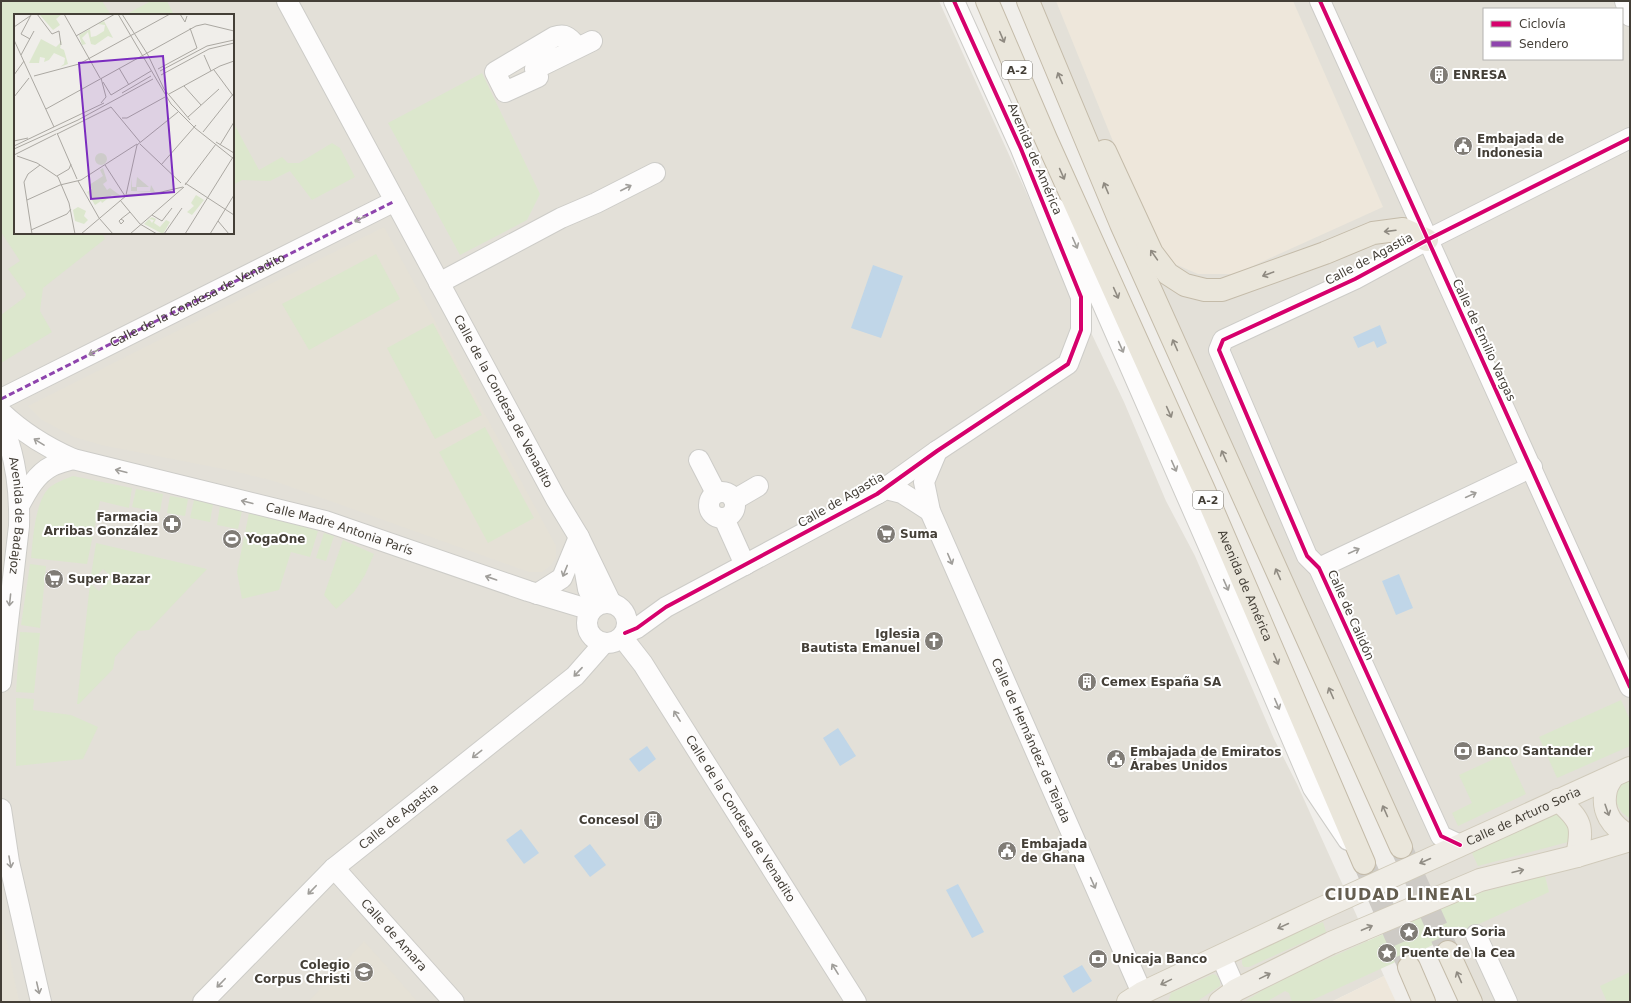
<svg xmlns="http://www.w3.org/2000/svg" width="1631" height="1003" font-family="'DejaVu Sans',sans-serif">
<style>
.residential{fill:#e3e0d8;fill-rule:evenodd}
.commercial{fill:#eee7db}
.education{fill:#e5e1d6}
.green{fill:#dce7cd}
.water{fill:#c0d6e8}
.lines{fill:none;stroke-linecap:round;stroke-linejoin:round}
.highway-tunnel{stroke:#cecbc6;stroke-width:22;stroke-dasharray:22 11;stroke-linecap:butt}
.minor-casing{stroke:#cdccc8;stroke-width:22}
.major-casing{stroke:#d0caba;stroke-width:24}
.highway-casing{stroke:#c4bba9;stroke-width:24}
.minor{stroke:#fdfcfc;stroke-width:20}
.major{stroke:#efece5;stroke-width:22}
.highway{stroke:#eae6db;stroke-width:22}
.quiet{stroke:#8e44ad;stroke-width:3;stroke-dasharray:6 3;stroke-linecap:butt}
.cycleway-casing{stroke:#fff;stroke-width:6}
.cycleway{stroke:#d6006c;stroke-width:4}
.oneway{stroke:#8f8a81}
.oneway2{stroke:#a09e9a}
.oneway3{stroke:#918d85}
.labels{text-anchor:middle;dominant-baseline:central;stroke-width:4;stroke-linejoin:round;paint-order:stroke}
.shield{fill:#fff;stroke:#7c7973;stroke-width:1}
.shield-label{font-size:11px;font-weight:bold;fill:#443f37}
.poi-label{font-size:12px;font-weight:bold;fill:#443f37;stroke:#fff;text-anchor:start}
.street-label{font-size:12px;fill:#443f37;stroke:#fff}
.district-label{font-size:16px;font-weight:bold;letter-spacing:1px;fill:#655e50;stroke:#fff}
.inset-road{fill:none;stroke:#aba8a2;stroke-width:1}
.view{fill:#7b2cbf;fill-opacity:0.15;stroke:#7b2cbf;stroke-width:2}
.inset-edge{fill:none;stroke:#443f37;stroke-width:2}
</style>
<rect width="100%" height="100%" fill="#f0eeea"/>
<g class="residential">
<path d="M 1,1 L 939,1 L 1067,282 L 1124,402 L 1166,501 L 1195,556 L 1274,739 L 1297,784 L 1384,976 L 1331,1002 L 1,1002 ZM 15,15 L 233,15 L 233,233 L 15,233 Z"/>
<path d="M 1028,1 L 1630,1 L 1630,1002 L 1471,1002 ZM 1484,9 L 1622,9 L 1622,59 L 1484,59 Z"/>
</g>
<g class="commercial">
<path d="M 1056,1 L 1293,1 L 1383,207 L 1235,274 L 1198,274 L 1168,261 L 1132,188 Z"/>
<path d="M 1384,976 L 1396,1002 L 1331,1002 Z"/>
</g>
<g class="education">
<path d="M 384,227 L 556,546 L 556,557 L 551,565 L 542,572 L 529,572 L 277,482 L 234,471 L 101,445 L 74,437 L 42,420 L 28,406 Z"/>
<path d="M 1,914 L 19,1002 L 1,1002 Z"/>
<path d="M 364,941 L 418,1002 L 308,1002 Z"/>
</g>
<g class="green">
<path d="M 1,1 L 102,1 L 111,15 L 15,15 L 15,233 L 102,233 L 105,239 L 43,288 L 40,311 L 52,332 L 1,363 L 1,315 L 25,297 L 26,294 L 8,269 L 20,261 L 1,232 Z"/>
<path d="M 151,1 L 167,1 L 174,15 L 125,15 Z"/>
<path d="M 482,73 L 540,194 L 527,220 L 460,255 L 388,123 Z"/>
<path d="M 233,122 L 259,170 L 282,157 L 288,163 L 299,163 L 332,143 L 340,148 L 355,177 L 312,200 L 290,171 L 270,181 L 242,180 L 233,185 Z"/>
<path d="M 376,254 L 400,299 L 309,350 L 282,304 Z"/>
<path d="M 433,323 L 482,415 L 435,439 L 387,348 Z"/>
<path d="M 485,427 L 534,518 L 488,543 L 439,452 Z"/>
<path d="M 73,476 L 132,488 L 129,508 L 100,501 L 87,564 L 31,558 C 33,539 35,500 50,487 C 57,482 65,479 73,476 Z"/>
<path d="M 136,489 L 163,494 L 160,512 L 132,507 Z"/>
<path d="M 170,496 L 188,499 L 185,516 L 167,513 Z"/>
<path d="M 194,500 L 213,504 L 210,522 L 190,518 Z"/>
<path d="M 220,506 L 242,511 L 238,529 L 217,525 Z"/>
<path d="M 249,513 L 303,526 L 318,531 L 310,557 L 291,552 L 279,590 L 242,599 L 237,572 Z"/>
<path d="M 324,533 L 334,536 L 326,561 L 316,558 Z"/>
<path d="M 343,540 L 374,554 L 365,575 L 354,592 L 336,609 L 324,595 Z"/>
<path d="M 96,543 L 207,569 L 149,630 L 138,631 L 115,657 L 113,669 L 79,704 L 77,704 L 90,583 L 99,591 L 112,577 L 103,569 L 90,582 Z"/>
<path d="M 30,564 L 46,566 L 40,628 L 21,625 Z"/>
<path d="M 20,632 L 40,633 L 34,693 L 16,692 Z"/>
<path d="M 16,698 L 34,699 L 33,710 L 71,715 L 98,727 L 83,759 L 16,766 Z"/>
<path d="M 1621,700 L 1630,720 L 1630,746 L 1557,778 L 1539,737 Z"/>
<path d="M 1507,753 L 1526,794 L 1458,826 L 1452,813 L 1472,803 L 1459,775 Z"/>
<path d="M 1630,780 L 1630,818 C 1613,811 1611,786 1630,780 Z"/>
<path d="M 1559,814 L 1564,817 L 1571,834 L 1568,842 L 1478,866 L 1472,853 L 1552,815 Z"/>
<path d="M 1545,876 L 1549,892 L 1308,1002 L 1292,1002 L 1289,993 L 1285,991 L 1266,1002 L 1244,1002 L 1263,990 L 1307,968 L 1471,895 Z"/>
<path d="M 1323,922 L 1326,932 L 1249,967 L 1244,967 L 1242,964 L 1242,959 C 1266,942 1296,933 1323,922 Z"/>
<path d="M 1630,972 L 1630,1002 L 1607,1002 L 1600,986 Z"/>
<path d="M 1213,974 L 1216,975 L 1220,980 L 1220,986 L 1196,1002 L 1168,1002 L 1171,993 Z"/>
</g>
<g class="water">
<path d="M 873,265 L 903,276 L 881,338 L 851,328 Z"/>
<path d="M 1380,325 L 1387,343 L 1377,348 L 1374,341 L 1358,348 L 1353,337 Z"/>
<path d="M 1399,574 L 1413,608 L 1396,615 L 1382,581 Z"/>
<path d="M 838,728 L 856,756 L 840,766 L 823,738 Z"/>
<path d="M 647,746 L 656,759 L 639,772 L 629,759 Z"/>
<path d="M 521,829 L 539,853 L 524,864 L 506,840 Z"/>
<path d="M 590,844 L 606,865 L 590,877 L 574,856 Z"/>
<path d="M 958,884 L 984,932 L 972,938 L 946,890 Z"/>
<path d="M 1082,965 L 1092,981 L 1073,993 L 1063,976 Z"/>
</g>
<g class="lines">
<g class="highway-tunnel">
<path d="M 1401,847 L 1448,952"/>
<path d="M 1364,863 L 1409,967"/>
</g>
<defs>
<g id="minor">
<path id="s1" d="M 287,1 L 556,499 L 579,537 L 611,603"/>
<path d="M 1320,1 L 1630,687"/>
<path d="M 1625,1 L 1630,16"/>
<path d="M 573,42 C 566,35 563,34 554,37 L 495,72 L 505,92 L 538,77 L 535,69 L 592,41"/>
<path d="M 1055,208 L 1071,233 L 1100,298 L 1248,636 L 1313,788 L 1348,840"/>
<path d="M 439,283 L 561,218 L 596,203 L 655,173"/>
<path d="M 1,399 L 395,201"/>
<path id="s2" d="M 1,412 C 23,433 46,447 73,459 L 325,521 L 528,591 L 591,610"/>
<path id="s3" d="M 1,422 C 16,455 20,489 19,526 L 1,682"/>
<path id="s4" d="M 937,451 L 924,482 L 930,511 L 1142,993"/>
<path d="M 699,460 L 716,493"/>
<circle cx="722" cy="505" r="13"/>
<path d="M 877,494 L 886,489 L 902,493 L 930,511"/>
<path d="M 734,500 L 758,486"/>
<path d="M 19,506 C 27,491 36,474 52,466 C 58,463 67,461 73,459"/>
<path d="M 726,518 L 727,525 L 745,565"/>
<path d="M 583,561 L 588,589 L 595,606"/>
<path d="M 1319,568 L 1532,467"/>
<path d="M 537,594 L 562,578 L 579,537"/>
<circle cx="607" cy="623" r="20"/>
<path d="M 625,633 L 637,628 L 666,607 L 877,494 L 937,451 L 1068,364 L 1081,330 L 1081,297 L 1021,149 L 954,1"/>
<path id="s5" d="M 622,637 L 643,664 L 653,680 L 856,1002"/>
<path d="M 1,809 L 9,862 L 41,1002"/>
<path d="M 1460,845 L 1441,836 L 1319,568 L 1307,556 L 1219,350 L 1223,340 L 1355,279 L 1427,240 L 1630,138"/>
<path id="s6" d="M 334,868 L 454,1002"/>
<path d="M 1476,935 L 1507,1002"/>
<path d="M 1221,956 L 1236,990"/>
<path id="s7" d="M 203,1002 L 334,868 L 575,676 L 604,643"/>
</g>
<g id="major">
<path d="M 1613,776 C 1611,780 1607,785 1606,790 C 1601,811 1612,827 1630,836"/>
<path d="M 1558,800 C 1582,821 1583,826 1577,856"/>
<path id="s8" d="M 1128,1002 L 1142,993 L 1318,910 L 1630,768"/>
<path d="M 1220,1002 L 1236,990 L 1331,943 L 1480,880 L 1577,856 L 1630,840"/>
</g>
<g id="highway">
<path id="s9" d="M 987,1 L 1046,139 L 1204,490 L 1364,863"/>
<path d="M 1028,1 L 1121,224 L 1401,847"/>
<path d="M 1105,151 L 1152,253 L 1168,274 L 1185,285 L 1205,290 L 1222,290 L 1325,253 L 1373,233 L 1403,229 L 1427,240"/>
<path d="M 1448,952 L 1471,1002"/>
<path d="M 1409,967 L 1424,1002"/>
</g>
</defs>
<use href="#minor" class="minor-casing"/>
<use href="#major" class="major-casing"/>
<use href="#highway" class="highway-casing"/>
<use href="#minor" class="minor"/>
<use href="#major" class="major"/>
<use href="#highway" class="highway"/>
<path class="quiet" id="s10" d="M 1,399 L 395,201"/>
<defs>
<g id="cycleway">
<path d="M 1320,1 L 1630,687"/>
<path d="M 625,633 L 637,628 L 666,607 L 877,494 L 937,451 L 1068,364 L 1081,330 L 1081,297 L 1021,149 L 954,1"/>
<path d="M 1460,845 L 1441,836 L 1319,568 L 1307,556 L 1219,350 L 1223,340 L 1355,279 L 1427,240 L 1630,138"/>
</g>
</defs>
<use href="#cycleway" class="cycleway-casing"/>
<use href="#cycleway" class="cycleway"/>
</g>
<defs><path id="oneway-shaft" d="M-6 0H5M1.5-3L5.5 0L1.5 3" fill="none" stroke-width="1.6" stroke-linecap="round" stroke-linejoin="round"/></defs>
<g class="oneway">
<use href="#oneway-shaft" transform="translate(1002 37) rotate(67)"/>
<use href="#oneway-shaft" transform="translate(1060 78) rotate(-113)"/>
<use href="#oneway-shaft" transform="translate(1062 174) rotate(66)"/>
<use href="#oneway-shaft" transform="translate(1106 188) rotate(-113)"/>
<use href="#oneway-shaft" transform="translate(1390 231) rotate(173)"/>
<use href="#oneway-shaft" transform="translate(1154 255) rotate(-125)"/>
<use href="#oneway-shaft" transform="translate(1268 274) rotate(160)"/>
<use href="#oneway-shaft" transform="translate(1116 293) rotate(66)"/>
<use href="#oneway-shaft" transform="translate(1175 345) rotate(-114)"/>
<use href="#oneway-shaft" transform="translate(1169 412) rotate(66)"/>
<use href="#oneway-shaft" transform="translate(1224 456) rotate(-114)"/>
<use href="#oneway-shaft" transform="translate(1278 574) rotate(-114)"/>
<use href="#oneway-shaft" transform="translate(1276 659) rotate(67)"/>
<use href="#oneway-shaft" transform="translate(1331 693) rotate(-114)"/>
<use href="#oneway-shaft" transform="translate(1385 811) rotate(-114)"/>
<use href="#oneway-shaft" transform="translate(1459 977) rotate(-114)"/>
</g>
<g class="oneway2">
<use href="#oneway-shaft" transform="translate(626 188) rotate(-27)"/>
<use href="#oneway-shaft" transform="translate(360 219) rotate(153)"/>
<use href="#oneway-shaft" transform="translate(1075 243) rotate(66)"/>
<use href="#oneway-shaft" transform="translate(1121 347) rotate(66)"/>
<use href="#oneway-shaft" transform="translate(94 352) rotate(153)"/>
<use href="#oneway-shaft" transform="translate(39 442) rotate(-148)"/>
<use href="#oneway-shaft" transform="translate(1174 466) rotate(66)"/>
<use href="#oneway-shaft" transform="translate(121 471) rotate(-166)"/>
<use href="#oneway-shaft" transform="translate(1471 495) rotate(-25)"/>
<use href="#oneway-shaft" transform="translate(247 502) rotate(-166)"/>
<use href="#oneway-shaft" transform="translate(1354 551) rotate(-25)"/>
<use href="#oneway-shaft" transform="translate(950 559) rotate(67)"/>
<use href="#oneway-shaft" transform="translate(565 571) rotate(112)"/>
<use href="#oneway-shaft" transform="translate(491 578) rotate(-161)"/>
<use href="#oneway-shaft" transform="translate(1226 585) rotate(66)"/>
<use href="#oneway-shaft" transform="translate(10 600) rotate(96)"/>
<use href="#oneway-shaft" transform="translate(578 672) rotate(133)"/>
<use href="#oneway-shaft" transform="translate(1277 704) rotate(67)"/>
<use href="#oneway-shaft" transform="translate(677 716) rotate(-122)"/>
<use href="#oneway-shaft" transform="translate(477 754) rotate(142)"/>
<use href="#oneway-shaft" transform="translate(10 862) rotate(80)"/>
<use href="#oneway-shaft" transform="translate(1093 883) rotate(66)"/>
<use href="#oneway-shaft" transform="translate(312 890) rotate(134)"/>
<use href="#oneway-shaft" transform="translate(835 969) rotate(-122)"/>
<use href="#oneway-shaft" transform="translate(221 983) rotate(134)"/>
<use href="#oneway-shaft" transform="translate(38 988) rotate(77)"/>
</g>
<g class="oneway3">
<use href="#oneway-shaft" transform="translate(1607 810) rotate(71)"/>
<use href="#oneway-shaft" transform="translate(1425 861) rotate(156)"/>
<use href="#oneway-shaft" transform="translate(1518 871) rotate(-14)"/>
<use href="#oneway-shaft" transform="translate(1283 926) rotate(155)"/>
<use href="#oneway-shaft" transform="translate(1367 928) rotate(-23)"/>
<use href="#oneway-shaft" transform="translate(1265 976) rotate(-26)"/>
<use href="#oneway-shaft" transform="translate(1166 982) rotate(154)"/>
</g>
<defs>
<symbol id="building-disc" viewBox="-11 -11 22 22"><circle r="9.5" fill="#807c76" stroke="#fff"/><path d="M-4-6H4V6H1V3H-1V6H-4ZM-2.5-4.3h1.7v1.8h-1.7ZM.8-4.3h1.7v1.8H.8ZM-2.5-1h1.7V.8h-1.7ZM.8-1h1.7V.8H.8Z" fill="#fff"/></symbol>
<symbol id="civic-disc" viewBox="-11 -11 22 22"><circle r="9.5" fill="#807c76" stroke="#fff"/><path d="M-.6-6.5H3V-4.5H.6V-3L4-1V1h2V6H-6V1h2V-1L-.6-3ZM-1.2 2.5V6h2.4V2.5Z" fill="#fff"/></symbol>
<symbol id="pharmacy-disc" viewBox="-11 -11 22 22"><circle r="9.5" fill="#807c76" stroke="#fff"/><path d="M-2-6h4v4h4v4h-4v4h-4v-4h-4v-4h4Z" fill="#fff"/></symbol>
<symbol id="supermarket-disc" viewBox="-11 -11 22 22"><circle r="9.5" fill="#807c76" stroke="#fff"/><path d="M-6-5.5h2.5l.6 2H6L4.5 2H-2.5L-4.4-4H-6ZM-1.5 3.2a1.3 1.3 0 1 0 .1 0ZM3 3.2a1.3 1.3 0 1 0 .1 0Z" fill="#fff"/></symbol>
<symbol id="stadium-disc" viewBox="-11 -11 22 22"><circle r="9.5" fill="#807c76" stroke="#fff"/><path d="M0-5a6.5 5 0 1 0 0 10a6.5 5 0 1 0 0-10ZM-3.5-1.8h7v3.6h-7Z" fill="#fff"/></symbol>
<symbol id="church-disc" viewBox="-11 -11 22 22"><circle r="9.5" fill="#807c76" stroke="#fff"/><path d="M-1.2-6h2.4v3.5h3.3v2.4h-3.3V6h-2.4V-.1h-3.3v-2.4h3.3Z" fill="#fff"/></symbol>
<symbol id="bank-disc" viewBox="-11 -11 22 22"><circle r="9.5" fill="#807c76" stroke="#fff"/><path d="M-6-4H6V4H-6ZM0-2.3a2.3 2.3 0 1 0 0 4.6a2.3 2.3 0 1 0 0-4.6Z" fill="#fff"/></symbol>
<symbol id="sight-disc" viewBox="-11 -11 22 22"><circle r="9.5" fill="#807c76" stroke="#fff"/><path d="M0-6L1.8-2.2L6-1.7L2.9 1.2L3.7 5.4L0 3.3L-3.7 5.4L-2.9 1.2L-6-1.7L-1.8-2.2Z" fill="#fff"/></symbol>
<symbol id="school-disc" viewBox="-11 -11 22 22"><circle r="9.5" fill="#807c76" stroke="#fff"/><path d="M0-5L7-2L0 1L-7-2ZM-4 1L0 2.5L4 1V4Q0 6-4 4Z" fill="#fff"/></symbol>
</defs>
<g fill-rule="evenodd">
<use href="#building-disc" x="1428" y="64" width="22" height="22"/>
<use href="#civic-disc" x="1452" y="135" width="22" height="22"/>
<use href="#pharmacy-disc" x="161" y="513" width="22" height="22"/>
<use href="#supermarket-disc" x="875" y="523" width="22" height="22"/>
<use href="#stadium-disc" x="221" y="528" width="22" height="22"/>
<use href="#supermarket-disc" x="43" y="568" width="22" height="22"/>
<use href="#church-disc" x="923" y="630" width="22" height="22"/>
<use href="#building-disc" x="1076" y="671" width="22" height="22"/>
<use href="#bank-disc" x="1452" y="740" width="22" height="22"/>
<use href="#civic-disc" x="1105" y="748" width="22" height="22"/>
<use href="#building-disc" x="642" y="809" width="22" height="22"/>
<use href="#civic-disc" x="996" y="840" width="22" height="22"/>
<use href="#sight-disc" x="1398" y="921" width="22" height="22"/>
<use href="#sight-disc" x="1376" y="942" width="22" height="22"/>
<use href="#bank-disc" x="1087" y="948" width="22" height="22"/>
<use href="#school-disc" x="353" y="961" width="22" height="22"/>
</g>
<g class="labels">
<g class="shield">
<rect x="1002" y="61" width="30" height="18" rx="3"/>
<rect x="1193" y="491" width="30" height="18" rx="3"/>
</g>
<g class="shield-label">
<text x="1017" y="70">A-2</text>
<text x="1208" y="500">A-2</text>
</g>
<g class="poi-label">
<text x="1453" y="75">ENRESA</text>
<text x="1477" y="139">Embajada de<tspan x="1477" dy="14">Indonesia</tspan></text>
<text x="158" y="517" text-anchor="end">Farmacia<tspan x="158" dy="14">Arribas González</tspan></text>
<text x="900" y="534">Suma</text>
<text x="246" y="539">YogaOne</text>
<text x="68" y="579">Super Bazar</text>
<text x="920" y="634" text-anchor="end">Iglesia<tspan x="920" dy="14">Bautista Emanuel</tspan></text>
<text x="1101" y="682">Cemex España SA</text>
<text x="1477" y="751">Banco Santander</text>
<text x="1130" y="752">Embajada de Emiratos<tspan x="1130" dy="14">Árabes Unidos</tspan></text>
<text x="639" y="820" text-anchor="end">Concesol</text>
<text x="1021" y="844">Embajada<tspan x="1021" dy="14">de Ghana</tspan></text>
<text x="1423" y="932">Arturo Soria</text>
<text x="1401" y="953">Puente de la Cea</text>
<text x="1112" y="959">Unicaja Banco</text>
<text x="350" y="965" text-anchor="end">Colegio<tspan x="350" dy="14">Corpus Christi</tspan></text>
</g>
<g class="street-label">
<text transform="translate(1035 159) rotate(67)">Avenida de América</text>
<text transform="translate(1369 259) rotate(-28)">Calle de Agastia</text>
<text stroke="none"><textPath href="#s10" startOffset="220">Calle de la Condesa de Venadito</textPath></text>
<text transform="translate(1484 340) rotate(65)">Calle de Emilio Vargas</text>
<text stroke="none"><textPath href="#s1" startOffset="455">Calle de la Condesa de Venadito</textPath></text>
<text transform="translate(841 500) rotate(-30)">Calle de Agastia</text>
<text stroke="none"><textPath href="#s3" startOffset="96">Avenida de Badajoz</textPath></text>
<text stroke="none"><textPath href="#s2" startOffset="362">Calle Madre Antonia París</textPath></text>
<text stroke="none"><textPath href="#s9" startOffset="639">Avenida de América</textPath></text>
<text transform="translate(1351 615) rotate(66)">Calle de Calidón</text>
<text stroke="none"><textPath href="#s4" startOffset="314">Calle de Hernández de Tejada</textPath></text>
<text stroke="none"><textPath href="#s7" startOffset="270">Calle de Agastia</textPath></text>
<text stroke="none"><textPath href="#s8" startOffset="437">Calle de Arturo Soria</textPath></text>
<text stroke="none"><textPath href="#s5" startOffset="217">Calle de la Condesa de Venadito</textPath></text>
<text stroke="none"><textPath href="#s6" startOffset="90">Calle de Amara</textPath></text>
</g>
<g class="district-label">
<text x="1400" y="894">CIUDAD LINEAL</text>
</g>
</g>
<g transform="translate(14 14)">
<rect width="220" height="220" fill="#f0eeea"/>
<path d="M 25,0 L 48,0 L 42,5 L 46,11 L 39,16 ZM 90,7 L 99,24 L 94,22 L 81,31 L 77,30 L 74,18 L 68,24 L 72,30 L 68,31 L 65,21 L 76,15 L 77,23 L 82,22 L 90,17 L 91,11 L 84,10 ZM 27,25 L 42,33 L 48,27 L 46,34 L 50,36 L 54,50 L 46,53 L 50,50 L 51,44 L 40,39 L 35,46 L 30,48 L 31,44 L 26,43 L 25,49 L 15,49 ZM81 145a6 6 0 1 1 12 0a6 6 0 1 1-12 0ZM 89,154 L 93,167 L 89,170 L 93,176 L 96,174 L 107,182 L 102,187 L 105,184 L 98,181 L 88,189 L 87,187 L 81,191 L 73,178 L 78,175 L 75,171 L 89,162 L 86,156 ZM 117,163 L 118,173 L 122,173 L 123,163 L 135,173 L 123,173 L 123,177 L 136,177 L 137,171 L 141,178 L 117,177 ZM 182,181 L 190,186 L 178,201 L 173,198 L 180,192 L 177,189 ZM 64,193 L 72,197 L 70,202 L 74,206 L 70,210 L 61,207 L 59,196 ZM 138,203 L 142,205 L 140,209 L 146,213 L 152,206 L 156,208 L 149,220 L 130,210 L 135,205 L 138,209 L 140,206 L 135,205 Z" fill="#dce7cd"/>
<path class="inset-road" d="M 23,0 L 38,20 L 45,17 L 47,31M 50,0 L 86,64M 104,0 L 157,90 L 181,114 L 220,145M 108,0 L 134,41 L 150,75 L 176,106M 166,0 L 171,8 L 173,2M 0,13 L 16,2M 62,22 L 101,0M 16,25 L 7,20 L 17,1M 0,26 L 40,113M 7,41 L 20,17M 190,41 L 197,57M 105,54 L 115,71M 144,55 L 183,34 L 176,14M 200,56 L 220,83M 146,57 L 193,32 L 220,26M 0,61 L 10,47M 147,61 L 195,35 L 220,29M 20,62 L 65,50 L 156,0M 87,64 L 92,83 L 87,89M 89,68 L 97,81 L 137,57M 170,72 L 187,91M 108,79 L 137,62M 155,80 L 206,52 L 220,47M 0,83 L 15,64M 32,95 L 182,12 L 191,10 L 220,17M 174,103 L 205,75M 108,104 L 113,104 L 151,83M 189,118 L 220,79M 43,119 L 63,165M 43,120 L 97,93 L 126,128M 0,127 L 14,124M 202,128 L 220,139M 126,130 L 167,169M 206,131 L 220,108M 0,132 L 90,89M 0,135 L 64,106 L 139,65M 0,141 L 42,120M 3,142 L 23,149 L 44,163 L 55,189 L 61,220M 91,151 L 111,182M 147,151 L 182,111M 43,162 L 55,155 L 57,150M 64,167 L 85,204 L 99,220M 171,169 L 220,201M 171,171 L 202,130M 112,181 L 123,131 L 164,98M 13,186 L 46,171 L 67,166 L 123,130M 106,186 L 126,210 L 143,220M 138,201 L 148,207 L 158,194M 107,205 L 110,207 L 107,210 L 105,207 L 107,205 L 116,198M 204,207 L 215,220M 17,216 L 53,200 L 57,195M 18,220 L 10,168 L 14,160 L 26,151M 67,220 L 113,181 L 143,179 L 169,173M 116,220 L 170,173M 150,220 L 168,194M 171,220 L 219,143M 196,220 L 220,181"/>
<path class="view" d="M 149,42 L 160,178 L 77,185 L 65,49 Z"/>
<rect width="220" height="220" class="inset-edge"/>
</g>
<rect width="1631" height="1003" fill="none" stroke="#443f37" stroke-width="4"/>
<rect x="1483" y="8" width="140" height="52" fill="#ffffff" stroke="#b4b2af"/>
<rect x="1491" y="21" width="20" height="6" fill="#d6006c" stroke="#b4b2af"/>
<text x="1519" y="28" font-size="12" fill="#443f37">Ciclovía</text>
<rect x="1491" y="41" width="20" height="6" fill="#8e44ad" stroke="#b4b2af"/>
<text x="1519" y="48" font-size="12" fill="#443f37">Sendero</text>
</svg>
